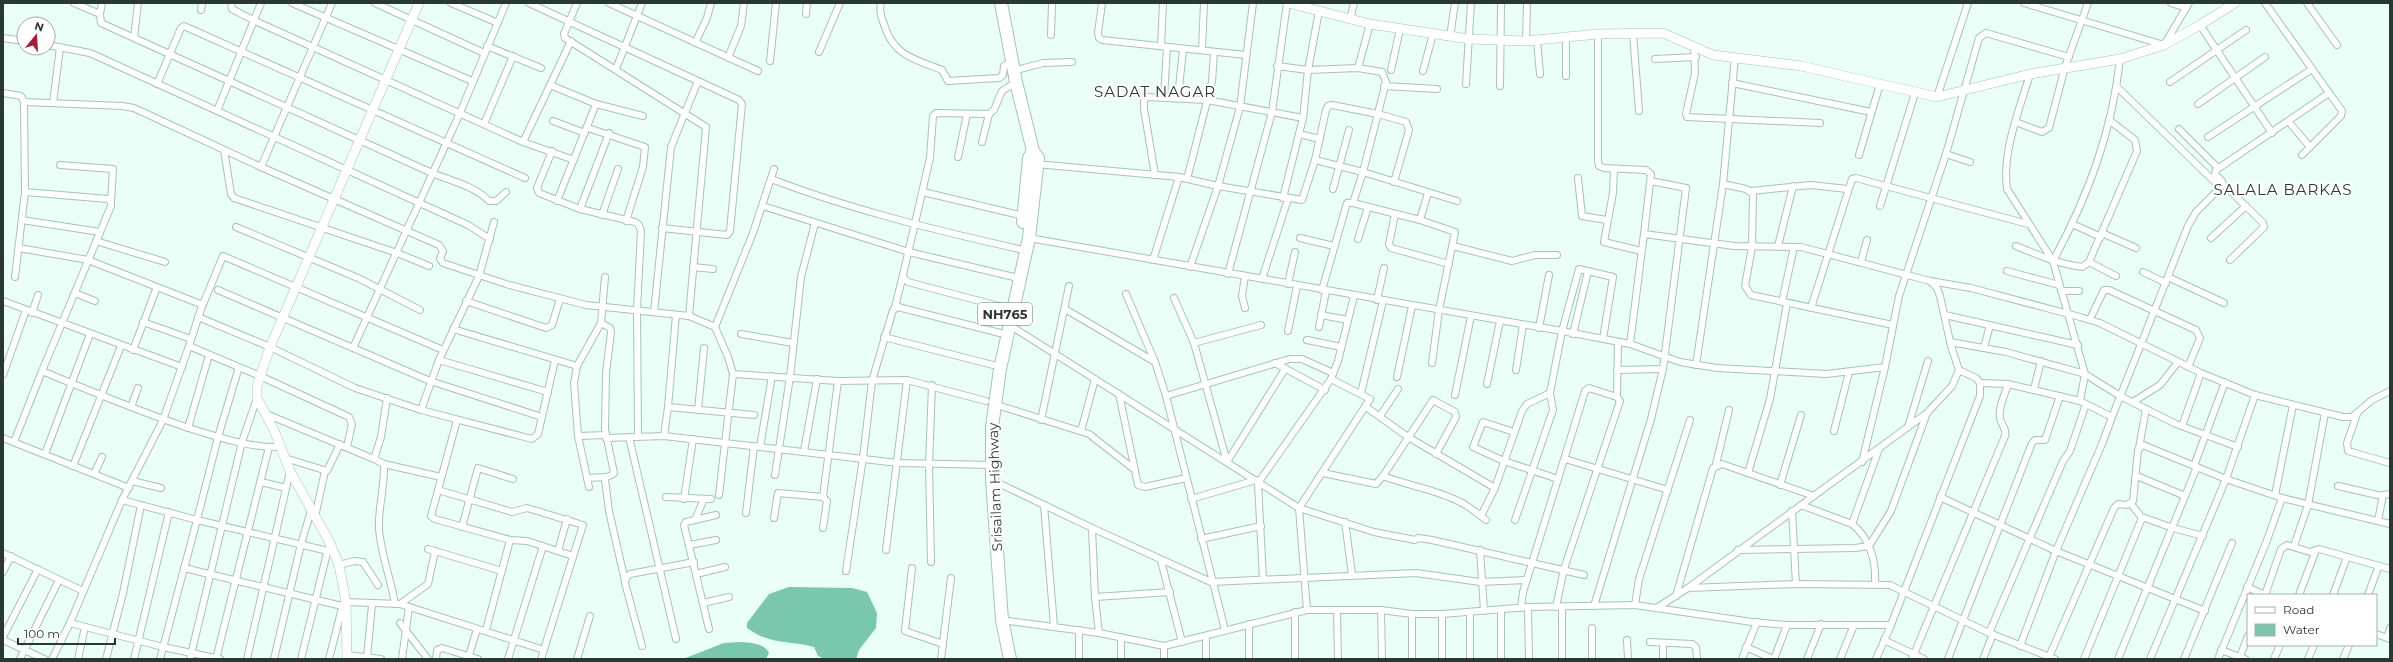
<svg xmlns="http://www.w3.org/2000/svg" width="2393" height="662" font-family="Montserrat,sans-serif">
<style>
.water{fill:#79c7ad}
.lines{fill:none;stroke-linecap:round;stroke-linejoin:round}
.street-casing{stroke:#a3c4b7;stroke-width:8}
.secondary-casing{stroke:#a3c4b7;stroke-width:10}
.highway-casing{stroke:#a3c4b7;stroke-width:14}
.street{stroke:#fff;stroke-width:6}
.secondary{stroke:#fff;stroke-width:9}
.highway{stroke:#fff;stroke-width:12}
.labels{text-anchor:middle;dominant-baseline:central;stroke-width:4;stroke-linejoin:round;paint-order:stroke}
.shield{fill:#fff;stroke:#6a7470;stroke-width:1}
.shield-label{font-size:13px;font-weight:bold;fill:#2a3833}
.street-label{font-size:14px;fill:#2a3833;stroke:#fff}
.neighbourhood-label{font-size:15px;letter-spacing:1px;fill:#2a3833;stroke:#fff}
</style>
<rect width="100%" height="100%" fill="#eafff7"/>
<g class="water">
<path d="M 789,587 L 852,588 L 867,592 L 877,613 L 876,628 L 859,650 L 856,659 L 825,659 L 818,656 L 814,647 C 789,640 772,646 747,628 L 747,623 L 769,594 Z"/>
<path d="M 741,642 C 751,643 764,643 769,653 L 766,659 L 683,659 L 724,643 Z"/>
</g>
<g class="lines">
<defs>
<g id="street">
<path d="M 74,3 L 100,14 L 101,23 L 432,173 C 451,181 475,186 489,201 L 496,201 L 506,192"/>
<path d="M 231,3 L 232,9 L 255,21 L 523,142 L 574,160"/>
<path d="M 292,3 L 472,81"/>
<path d="M 375,3 L 484,53"/>
<path d="M 451,3 L 498,23"/>
<path d="M 529,3 L 698,81"/>
<path d="M 577,3 L 564,34 L 565,38 L 706,127 L 689,316"/>
<path d="M 609,3 L 758,71"/>
<path d="M 881,3 C 879,12 882,19 885,27 C 894,56 917,60 942,70 L 948,81 L 999,78 L 1003,75 L 1004,66 L 1012,62"/>
<path d="M 1102,3 L 1098,33 L 1099,38 L 1102,40 L 1246,55"/>
<path d="M 2024,3 L 2164,45 L 2189,3"/>
<path d="M 2171,3 L 2186,8"/>
<path d="M 2265,3 L 2342,111 L 2341,116 L 2302,155"/>
<path d="M 2307,3 L 2337,45"/>
<path d="M 201,10 L 202,3"/>
<path d="M 100,14 L 102,3"/>
<path d="M 806,14 L 807,3"/>
<path d="M 1350,19 L 1354,3"/>
<path d="M 2200,25 L 2272,133"/>
<path d="M 1633,33 L 1639,111"/>
<path d="M 1598,34 L 1598,161 L 1599,166 L 1604,168 L 1646,170 L 1651,174 L 1644,234"/>
<path d="M 1051,35 L 1052,3"/>
<path d="M 1450,37 L 1455,3"/>
<path d="M 1566,37 L 1566,76"/>
<path d="M 3,38 L 24,41"/>
<path d="M 134,38 L 138,3"/>
<path d="M 1537,40 L 1540,74"/>
<path d="M 1526,41 L 1527,3"/>
<path d="M 695,43 L 707,18 L 711,3"/>
<path d="M 48,45 L 90,53 L 468,225 L 490,239"/>
<path d="M 487,46 L 541,68"/>
<path d="M 1161,46 L 1163,3"/>
<path d="M 1694,47 L 1695,73 L 1686,114 L 1687,117 L 1820,123"/>
<path d="M 1202,50 L 1204,3"/>
<path d="M 819,52 L 840,3"/>
<path d="M 728,58 L 741,26 L 744,3"/>
<path d="M 1655,59 L 1696,57"/>
<path d="M 770,61 L 776,3"/>
<path d="M 1277,66 L 1308,70 L 1358,68 L 1382,72 L 1386,82 L 1363,172 L 1457,201"/>
<path d="M 1358,68 L 1370,24"/>
<path d="M 616,69 L 642,3"/>
<path d="M 1391,70 L 1400,29"/>
<path d="M 1013,71 L 1043,63 L 1072,62"/>
<path d="M 1423,71 L 1433,34"/>
<path d="M 2170,82 L 2246,30"/>
<path d="M 1732,83 L 1871,112"/>
<path d="M 157,84 L 181,28 L 184,26 L 525,178"/>
<path d="M 1466,84 L 1471,3"/>
<path d="M 550,85 L 596,104 L 643,116"/>
<path d="M 1384,86 L 1437,89"/>
<path d="M 1500,86 L 1501,3"/>
<path d="M 2117,87 L 2220,187"/>
<path d="M 3,93 L 21,96 L 24,102 L 122,106 L 134,108 L 261,167 L 439,245 L 443,251 L 440,259 L 443,263 L 506,284 L 586,305 L 689,316 L 715,327 L 728,357 L 733,374 L 719,495"/>
<path d="M 1164,96 L 1167,47"/>
<path d="M 1178,97 L 1183,50"/>
<path d="M 1937,97 L 1968,3"/>
<path d="M 24,102 L 25,192 L 108,199 L 111,202 L 111,206 L 42,371 C 93,392 145,414 198,431 C 224,439 253,448 281,447"/>
<path d="M 53,103 L 60,47"/>
<path d="M 2198,104 L 2265,57"/>
<path d="M 217,111 L 261,3"/>
<path d="M 553,121 L 585,133"/>
<path d="M 2288,121 L 2310,147"/>
<path d="M 2016,122 L 2042,132 L 2049,128 L 2065,67 L 2088,3"/>
<path d="M 484,124 L 513,56"/>
<path d="M 588,128 L 645,147 L 643,167 L 626,221"/>
<path d="M 2179,129 L 2218,168"/>
<path d="M 1299,134 L 1320,139"/>
<path d="M 2208,137 L 2312,69"/>
<path d="M 523,142 L 571,41"/>
<path d="M 982,142 L 989,114"/>
<path d="M 224,150 L 231,194 L 234,198 L 397,253 L 429,266"/>
<path d="M 552,151 L 537,188 L 539,193 L 580,209 L 635,222 L 639,225 L 641,231 L 637,310 L 638,436"/>
<path d="M 1946,154 L 1970,162"/>
<path d="M 1859,155 L 1880,84"/>
<path d="M 958,157 L 967,114"/>
<path d="M 1315,160 L 1363,172 L 1353,203 L 1347,203 L 1322,290"/>
<path d="M 1036,164 L 1179,177"/>
<path d="M 60,165 L 113,169 L 111,202"/>
<path d="M 261,167 L 332,3"/>
<path d="M 1614,169 L 1613,193 L 1604,242 L 1641,251"/>
<path d="M 1155,175 L 1144,109 L 1144,100 L 1147,97 L 1207,100 L 1303,118"/>
<path d="M 1578,178 L 1582,216 L 1607,220"/>
<path d="M 771,179 C 852,210 935,230 1019,249"/>
<path d="M 1187,179 L 1212,82 L 1214,52"/>
<path d="M 2222,183 L 2263,223 L 2264,227 L 2230,260"/>
<path d="M 1723,184 L 1746,189 L 1753,194 L 1752,247 L 1745,286 L 1751,295 L 1893,325"/>
<path d="M 1333,189 L 1349,130"/>
<path d="M 1751,191 L 1811,185 L 1847,189"/>
<path d="M 923,192 L 1024,216"/>
<path d="M 1283,198 L 1303,118 L 1308,70 L 1319,11"/>
<path d="M 557,201 L 596,104"/>
<path d="M 1353,203 L 1420,220 L 1455,232 L 1439,310 L 1432,363"/>
<path d="M 763,206 L 909,252 L 1014,277"/>
<path d="M 1880,206 L 1915,93"/>
<path d="M 580,209 L 609,133"/>
<path d="M 1395,214 L 1389,244 L 1391,248 L 1449,264"/>
<path d="M 602,215 L 618,169"/>
<path d="M 22,220 L 100,232"/>
<path d="M 1420,220 L 1428,193"/>
<path d="M 2072,224 L 2101,237"/>
<path d="M 236,227 L 358,278 L 420,310"/>
<path d="M 2102,233 L 2136,248"/>
<path d="M 1029,238 L 1562,331 L 1630,344 L 1680,362 L 1717,368 L 1826,374 L 1885,367 L 1899,296 L 1946,154 L 1979,38 L 1986,33 L 2069,57"/>
<path d="M 1300,238 L 1334,246"/>
<path d="M 2211,238 L 2246,206"/>
<path d="M 1358,239 L 1368,207"/>
<path d="M 96,241 L 165,262"/>
<path d="M 1453,246 L 1512,261 L 1535,255 L 1557,255"/>
<path d="M 1778,246 L 1793,186"/>
<path d="M 2016,246 C 2038,255 2059,264 2082,267 L 2089,262 L 2137,151 L 2135,140 L 2109,120"/>
<path d="M 19,248 L 88,260 L 203,305"/>
<path d="M 1153,260 L 1179,177 L 1218,186 L 1302,200 L 1315,160 L 1326,110 L 1328,106 L 1332,105 L 1378,114 L 1406,122 L 1409,130 L 1394,182"/>
<path d="M 2053,261 C 2088,196 2112,133 2120,59"/>
<path d="M 1861,262 L 1867,240"/>
<path d="M 2089,262 L 2116,276"/>
<path d="M 693,267 L 713,269"/>
<path d="M 1190,267 L 1218,186 L 1240,107 L 1253,3"/>
<path d="M 2007,271 L 2059,285"/>
<path d="M 2143,272 L 2166,283"/>
<path d="M 1228,274 L 1272,112 L 1287,3"/>
<path d="M 15,277 L 25,192"/>
<path d="M 2168,277 L 2224,303"/>
<path d="M 1262,279 L 1288,199"/>
<path d="M 1288,284 L 1295,252"/>
<path d="M 218,290 L 430,381 L 542,417"/>
<path d="M 2061,291 L 2079,291"/>
<path d="M 75,293 L 95,301"/>
<path d="M 1126,294 L 1155,362 L 1166,396 L 1225,630"/>
<path d="M 1174,298 L 1194,343"/>
<path d="M 1377,300 L 1384,268"/>
<path d="M 3,301 L 182,367"/>
<path d="M 466,301 L 546,328 L 552,325 L 560,299"/>
<path d="M 1782,302 L 1794,247"/>
<path d="M 895,307 L 903,275"/>
<path d="M 1006,308 L 908,282 L 904,279 L 903,275 L 930,158 L 933,116 L 936,113 L 989,114 L 994,110 L 1002,91 L 1016,82"/>
<path d="M 1245,308 L 1242,296 L 1245,276"/>
<path d="M 1811,308 L 1852,179 L 1856,178 L 2028,224"/>
<path d="M 1065,309 L 1155,362"/>
<path d="M 654,312 L 671,147 L 698,81 L 739,100 L 742,104 L 730,231 L 727,235 L 662,228"/>
<path d="M 32,313 L 38,295"/>
<path d="M 676,315 L 668,407 L 754,415"/>
<path d="M 1321,315 L 1348,320"/>
<path d="M 1945,315 L 2078,345"/>
<path d="M 198,317 L 270,347 L 355,388 L 421,410 L 439,360 L 479,276 L 494,222"/>
<path d="M 2090,319 L 2104,290 L 2109,290 L 2196,330 L 2200,338 L 2188,367"/>
<path d="M 1003,321 L 1299,508 L 1374,532 L 1415,540 L 1418,538 L 1432,540 L 1584,575"/>
<path d="M 143,322 L 191,339"/>
<path d="M 601,323 L 610,328 L 611,332 L 606,373 L 605,429 L 614,473 L 612,475 L 606,477 L 605,479 L 609,511 L 625,581"/>
<path d="M 715,327 L 753,233 L 774,169"/>
<path d="M 1319,327 L 1326,291"/>
<path d="M 1539,328 L 1549,275"/>
<path d="M 453,329 L 577,366"/>
<path d="M 1288,331 L 1297,286"/>
<path d="M 741,334 L 793,343"/>
<path d="M 1573,334 L 1588,271"/>
<path d="M 884,337 L 993,365"/>
<path d="M 1307,340 L 1341,347"/>
<path d="M 1950,342 L 2006,352 L 2085,374 L 2120,396 L 2176,424 L 2238,447"/>
<path d="M 1630,344 L 1644,234 L 1734,246 L 1801,247 L 1930,281 L 1971,288 L 2080,317 L 2100,323 L 2201,373 L 2255,395 L 2343,417 L 2352,417 L 2372,400 L 2390,391"/>
<path d="M 353,348 L 460,113 L 506,3"/>
<path d="M 1984,348 L 1990,325"/>
<path d="M 133,350 L 157,287"/>
<path d="M 439,360 L 548,392"/>
<path d="M 1275,363 L 1325,390"/>
<path d="M 1696,365 L 1723,184 L 1735,57"/>
<path d="M 239,367 L 218,437 L 197,520 L 328,551"/>
<path d="M 1516,370 L 1523,325"/>
<path d="M 1617,370 L 1663,369"/>
<path d="M 733,374 L 838,381 L 907,380 L 986,401"/>
<path d="M 3,375 L 26,310"/>
<path d="M 1397,377 L 1412,306"/>
<path d="M 1980,383 L 2008,384 L 2080,401"/>
<path d="M 1487,384 L 1500,321"/>
<path d="M 2034,389 L 2041,361"/>
<path d="M 1361,393 L 1383,301"/>
<path d="M 1119,394 L 1138,485 L 1145,487 L 1186,478"/>
<path d="M 1455,395 L 1471,316"/>
<path d="M 1166,396 L 1290,359 L 1302,359 L 1333,373"/>
<path d="M 2133,402 L 2160,385 L 2178,362"/>
<path d="M 994,404 L 1089,434 L 1135,470"/>
<path d="M 131,407 L 138,388"/>
<path d="M 1366,407 L 1408,437 L 1495,488"/>
<path d="M 421,410 L 532,439 L 538,434 L 555,360"/>
<path d="M 698,410 L 704,348"/>
<path d="M 266,414 L 374,459 L 381,437 L 387,398"/>
<path d="M 2357,414 L 2347,443 L 2348,451 L 2390,463"/>
<path d="M 1380,416 L 1398,389"/>
<path d="M 2112,417 L 2188,226 L 2196,212 L 2222,186 L 2222,181 L 2215,174 L 2216,170 L 2329,93"/>
<path d="M 457,420 L 431,516 L 435,519 L 510,540 L 527,541 L 573,556"/>
<path d="M 1041,420 L 1069,286"/>
<path d="M 2182,426 L 2201,373"/>
<path d="M 1908,427 L 1928,361"/>
<path d="M 188,428 L 209,355"/>
<path d="M 1081,431 L 1095,379"/>
<path d="M 1834,431 L 1849,372"/>
<path d="M 1514,432 L 1483,422 L 1473,447 L 1504,461 L 1558,479 L 1523,592 L 1521,608"/>
<path d="M 578,436 L 606,435"/>
<path d="M 664,436 L 668,407"/>
<path d="M 629,437 L 676,639"/>
<path d="M 3,438 L 129,488"/>
<path d="M 606,438 L 664,436 L 898,463 L 992,465"/>
<path d="M 14,442 L 42,371"/>
<path d="M 347,447 L 352,424 L 349,417 L 260,376 L 189,346 L 201,309 L 223,256 L 443,350"/>
<path d="M 760,447 L 772,376"/>
<path d="M 2139,448 L 2146,409"/>
<path d="M 804,451 L 817,379"/>
<path d="M 45,454 L 90,334"/>
<path d="M 285,458 L 327,471 L 340,444"/>
<path d="M 374,459 L 384,464 L 441,477"/>
<path d="M 1565,459 L 1668,490"/>
<path d="M 1227,462 L 1194,343 L 1261,325"/>
<path d="M 1227,462 L 1285,369"/>
<path d="M 1862,462 L 1885,367"/>
<path d="M 384,464 C 385,486 378,507 379,529 C 381,555 391,579 395,604"/>
<path d="M 1716,464 L 1729,410"/>
<path d="M 73,466 L 121,346"/>
<path d="M 2194,466 L 2225,382"/>
<path d="M 1323,473 L 1376,484 L 1383,476 L 1433,400 L 1455,412 L 1456,417 L 1436,454"/>
<path d="M 1748,473 L 1770,399 L 1787,303"/>
<path d="M 94,474 L 102,457"/>
<path d="M 775,475 L 790,377 L 801,277 L 815,223"/>
<path d="M 1383,476 C 1409,486 1436,489 1460,502 C 1467,505 1474,511 1481,516"/>
<path d="M 2137,476 L 2185,496"/>
<path d="M 587,478 L 606,477"/>
<path d="M 1558,479 L 1585,391 L 1589,388 L 1617,397"/>
<path d="M 992,480 L 1092,528 L 1211,582 L 1416,573 L 1480,582 L 1527,580"/>
<path d="M 132,481 L 161,488"/>
<path d="M 261,482 L 286,488"/>
<path d="M 1780,485 L 1801,415"/>
<path d="M 2338,486 L 2382,496"/>
<path d="M 589,487 L 578,436 L 574,383 L 577,366 L 601,323 L 605,277"/>
<path d="M 438,490 L 512,512 L 527,508 L 583,525 L 541,659"/>
<path d="M 2275,495 L 2293,405"/>
<path d="M 666,497 L 711,499"/>
<path d="M 1940,497 L 2056,551 L 2205,611"/>
<path d="M 684,499 L 693,439"/>
<path d="M 1191,499 L 1256,480"/>
<path d="M 122,500 L 197,520 L 160,659"/>
<path d="M 1044,505 L 1054,626"/>
<path d="M 1801,505 L 1852,524 C 1870,538 1876,561 1875,583"/>
<path d="M 1792,511 L 1796,584"/>
<path d="M 746,513 L 754,446"/>
<path d="M 315,517 L 325,471"/>
<path d="M 2142,517 L 2173,528 L 2203,536"/>
<path d="M 774,518 L 778,493 L 823,497"/>
<path d="M 695,520 L 704,499"/>
<path d="M 1486,520 L 1481,516 L 1495,488 L 1522,411 L 1527,404 L 1550,393"/>
<path d="M 1515,520 L 1553,410 L 1550,393 L 1562,331 L 1579,269 L 1613,277 L 1603,339"/>
<path d="M 2378,521 L 2383,495 L 2390,494"/>
<path d="M 1345,522 L 1352,574"/>
<path d="M 1852,524 L 1879,449"/>
<path d="M 462,527 L 478,468 L 513,479"/>
<path d="M 823,528 L 827,501 L 823,497 L 838,381"/>
<path d="M 1092,528 L 1095,597 L 1170,592"/>
<path d="M 1201,539 L 1261,526"/>
<path d="M 690,545 L 716,540"/>
<path d="M 2294,546 L 2308,505 L 2325,413"/>
<path d="M 428,549 L 502,571"/>
<path d="M 886,550 L 907,380"/>
<path d="M 1480,550 L 1484,611"/>
<path d="M 1738,550 L 1855,548 L 1869,546 L 1891,511 L 1927,413"/>
<path d="M 558,551 L 567,519"/>
<path d="M 3,553 L 83,591"/>
<path d="M 1161,561 L 1182,642"/>
<path d="M 931,562 L 929,465 L 932,385"/>
<path d="M 339,565 L 354,561 L 363,562 L 378,585"/>
<path d="M 184,568 L 342,606"/>
<path d="M 912,568 L 905,631 L 943,644"/>
<path d="M 846,571 L 863,458 L 872,381 L 893,310 L 898,307 L 1000,333"/>
<path d="M 3,572 L 11,556"/>
<path d="M 696,574 L 725,567"/>
<path d="M 1263,579 L 1258,483 L 1331,379 L 1338,361 L 1354,296"/>
<path d="M 2247,587 L 2265,595"/>
<path d="M 1688,588 L 1796,584 L 1890,585 L 1989,633 L 2055,659"/>
<path d="M 2265,595 L 2281,549 L 2287,545 L 2310,552 L 2319,549 L 2390,569"/>
<path d="M 2299,595 L 2316,550"/>
<path d="M 2333,595 L 2347,557"/>
<path d="M 2368,595 L 2378,568"/>
<path d="M 1676,596 L 1713,468 L 1722,464 L 1814,496"/>
<path d="M 1095,597 L 1099,633"/>
<path d="M 346,602 L 400,604 L 544,650"/>
<path d="M 703,603 L 729,597"/>
<path d="M 400,604 L 428,584 L 435,551"/>
<path d="M 1635,605 L 1639,579 L 1690,420"/>
<path d="M 1594,606 L 1651,419 L 1663,369 L 1686,188 L 1651,181"/>
<path d="M 1528,607 L 1529,659"/>
<path d="M 1556,607 L 1564,569 L 1620,401 L 1617,397 L 1618,342"/>
<path d="M 1658,607 L 1688,588 L 1927,413 L 1952,386 L 1959,370"/>
<path d="M 1307,610 L 1299,508 L 1370,399 L 1331,379"/>
<path d="M 1337,610 L 1338,659"/>
<path d="M 1381,610 L 1382,659"/>
<path d="M 1295,612 L 1295,659"/>
<path d="M 1470,612 L 1470,659"/>
<path d="M 1001,620 L 1099,633 L 1164,646 L 1307,610 L 1381,610 L 1412,614 L 1442,614 L 1528,607 L 1635,605 L 1752,622 L 1787,625 L 1891,625"/>
<path d="M 70,623 L 163,647 L 220,659"/>
<path d="M 400,623 L 428,659"/>
<path d="M 1249,624 L 1249,659"/>
<path d="M 1592,628 L 1592,659"/>
<path d="M 709,629 L 684,525 L 686,522 L 716,515"/>
<path d="M 486,630 L 510,540"/>
<path d="M 1989,633 L 2063,461 L 2070,451 L 2086,404"/>
<path d="M 2376,634 L 2390,639"/>
<path d="M 3,637 L 38,569"/>
<path d="M 2387,638 L 2390,628"/>
<path d="M 3,640 L 44,659"/>
<path d="M 1627,640 L 1628,659"/>
<path d="M 1884,640 L 1924,659"/>
<path d="M 1650,642 L 1692,644 L 1696,647 L 1697,659"/>
<path d="M 642,646 L 625,583 L 626,578 L 630,574 L 694,562"/>
<path d="M 2020,646 L 2056,551 L 2102,444 L 2112,417 L 2080,401 L 2085,374 L 2053,261 L 2007,189 C 2002,151 2019,111 2030,74"/>
<path d="M 1746,647 L 1773,659"/>
<path d="M 2221,650 L 2245,659"/>
<path d="M 347,655 L 381,659"/>
<path d="M 367,657 L 372,605"/>
<path d="M 2049,657 L 2114,508 L 2118,504 L 2127,505 L 2133,501 L 2138,450 L 2143,445 L 2226,479 L 2282,498 L 2390,524"/>
<path d="M 20,659 L 59,580"/>
<path d="M 52,659 L 70,623 L 122,500 L 163,420 L 189,346"/>
<path d="M 78,659 L 85,627"/>
<path d="M 106,659 L 123,593 L 141,505"/>
<path d="M 134,659 L 169,512"/>
<path d="M 190,659 L 242,442 L 257,398"/>
<path d="M 216,659 L 269,447"/>
<path d="M 247,659 L 290,471"/>
<path d="M 274,659 L 301,544 L 311,511"/>
<path d="M 301,659 L 328,549"/>
<path d="M 329,659 L 343,604"/>
<path d="M 402,659 L 409,607"/>
<path d="M 436,659 L 437,650 L 442,648 L 478,659"/>
<path d="M 468,659 L 477,629"/>
<path d="M 508,659 L 543,546"/>
<path d="M 577,659 L 590,616"/>
<path d="M 941,659 L 951,578"/>
<path d="M 1079,659 L 1079,630"/>
<path d="M 1121,659 L 1121,637"/>
<path d="M 1164,659 L 1164,646"/>
<path d="M 1206,659 L 1206,637"/>
<path d="M 1412,659 L 1412,614"/>
<path d="M 1442,659 L 1442,614"/>
<path d="M 1501,659 L 1501,610"/>
<path d="M 1562,659 L 1562,607"/>
<path d="M 1663,659 L 1663,643"/>
<path d="M 1742,659 L 1757,622"/>
<path d="M 1774,659 L 1787,625"/>
<path d="M 1807,659 L 1821,624"/>
<path d="M 1840,659 L 1854,625"/>
<path d="M 1876,659 L 1891,625 L 1980,396 L 1980,383 L 1976,378 L 1959,370 L 1951,346 L 1940,296 L 1937,288 L 1930,281"/>
<path d="M 1912,659 L 2005,436 C 2007,428 2001,425 2000,418 C 1998,408 2005,394 2008,384"/>
<path d="M 1948,659 L 2032,443 L 2035,440 L 2045,440 L 2060,396"/>
<path d="M 1983,659 L 1993,634"/>
<path d="M 2084,659 L 2142,518 L 2131,504"/>
<path d="M 2118,659 L 2197,467"/>
<path d="M 2150,659 L 2226,479 L 2255,395"/>
<path d="M 2184,659 L 2232,543"/>
<path d="M 2218,659 L 2266,543 L 2282,498"/>
<path d="M 2239,659 L 2248,636"/>
<path d="M 2274,659 L 2280,645"/>
<path d="M 2308,659 L 2314,645"/>
<path d="M 2343,659 L 2349,645"/>
</g>
<g id="secondary">
<path d="M 1288,3 L 1370,24 L 1469,39 L 1526,41 L 1598,34 L 1663,33 L 1713,55 L 1801,66 L 1937,97 L 2030,74 L 2120,59 L 2164,45 L 2200,25 L 2235,3"/>
<path d="M 347,659 L 346,602 L 339,565 L 330,543 L 290,471 L 274,430 L 257,398 L 257,386 L 270,347 L 419,3"/>
</g>
<g id="highway">
<path d="M 1001,3 L 1016,82 L 1033,151 L 1038,158 L 1029,238 L 1000,369 L 992,427 L 992,480 L 1002,620 L 1010,659"/>
<path d="M 1023,222 L 1029,158 L 1033,151"/>
</g>
</defs>
<use href="#street" class="street-casing"/>
<use href="#secondary" class="secondary-casing"/>
<use href="#highway" class="highway-casing"/>
<use href="#street" class="street"/>
<use href="#secondary" class="secondary"/>
<use href="#highway" class="highway"/>
</g>
<g class="labels">
<rect class="shield" x="978" y="303" width="54" height="22" rx="3"/>
<g class="shield-label">
<text x="1005" y="314">NH765</text>
</g>
<g class="street-label">
<text transform="translate(995 487) rotate(-92)">Srisailam Highway</text>
</g>
<g class="neighbourhood-label">
<text x="1155" y="91">SADAT NAGAR</text>
<text x="2283" y="189">SALALA BARKAS</text>
</g>
</g>
<rect width="2393" height="662" fill="none" stroke="#2a3833" stroke-width="8"/>
<rect x="2247" y="594" width="130" height="52" fill="#ffffff" stroke="#aaafad"/>
<rect x="2255" y="607" width="20" height="6" fill="#ffffff" stroke="#aaafad"/>
<text x="2283" y="614" font-size="12" fill="#2a3833">Road</text>
<rect x="2255" y="624" width="20" height="12" fill="#79c7ad" stroke="#aaafad"/>
<text x="2283" y="634" font-size="12" fill="#2a3833">Water</text>
<g transform="translate(36 36) rotate(18)"><circle r="19" fill="#ffffff" stroke="#aaafad"/>
<path d="M0-3L7 15L0 10L-7 15Z" fill="#ad1833"/>
<text y="-6" font-size="11" font-weight="bold" text-anchor="middle" fill="#2a3833">N</text>
</g>
<path d="M18 638v6h97v-6" fill="none" stroke="#2a3833" stroke-width="2"/>
<text x="24" y="638" font-size="12" fill="#2a3833" stroke="#ffffff" stroke-width="3" paint-order="stroke">100 m</text>
</svg>
